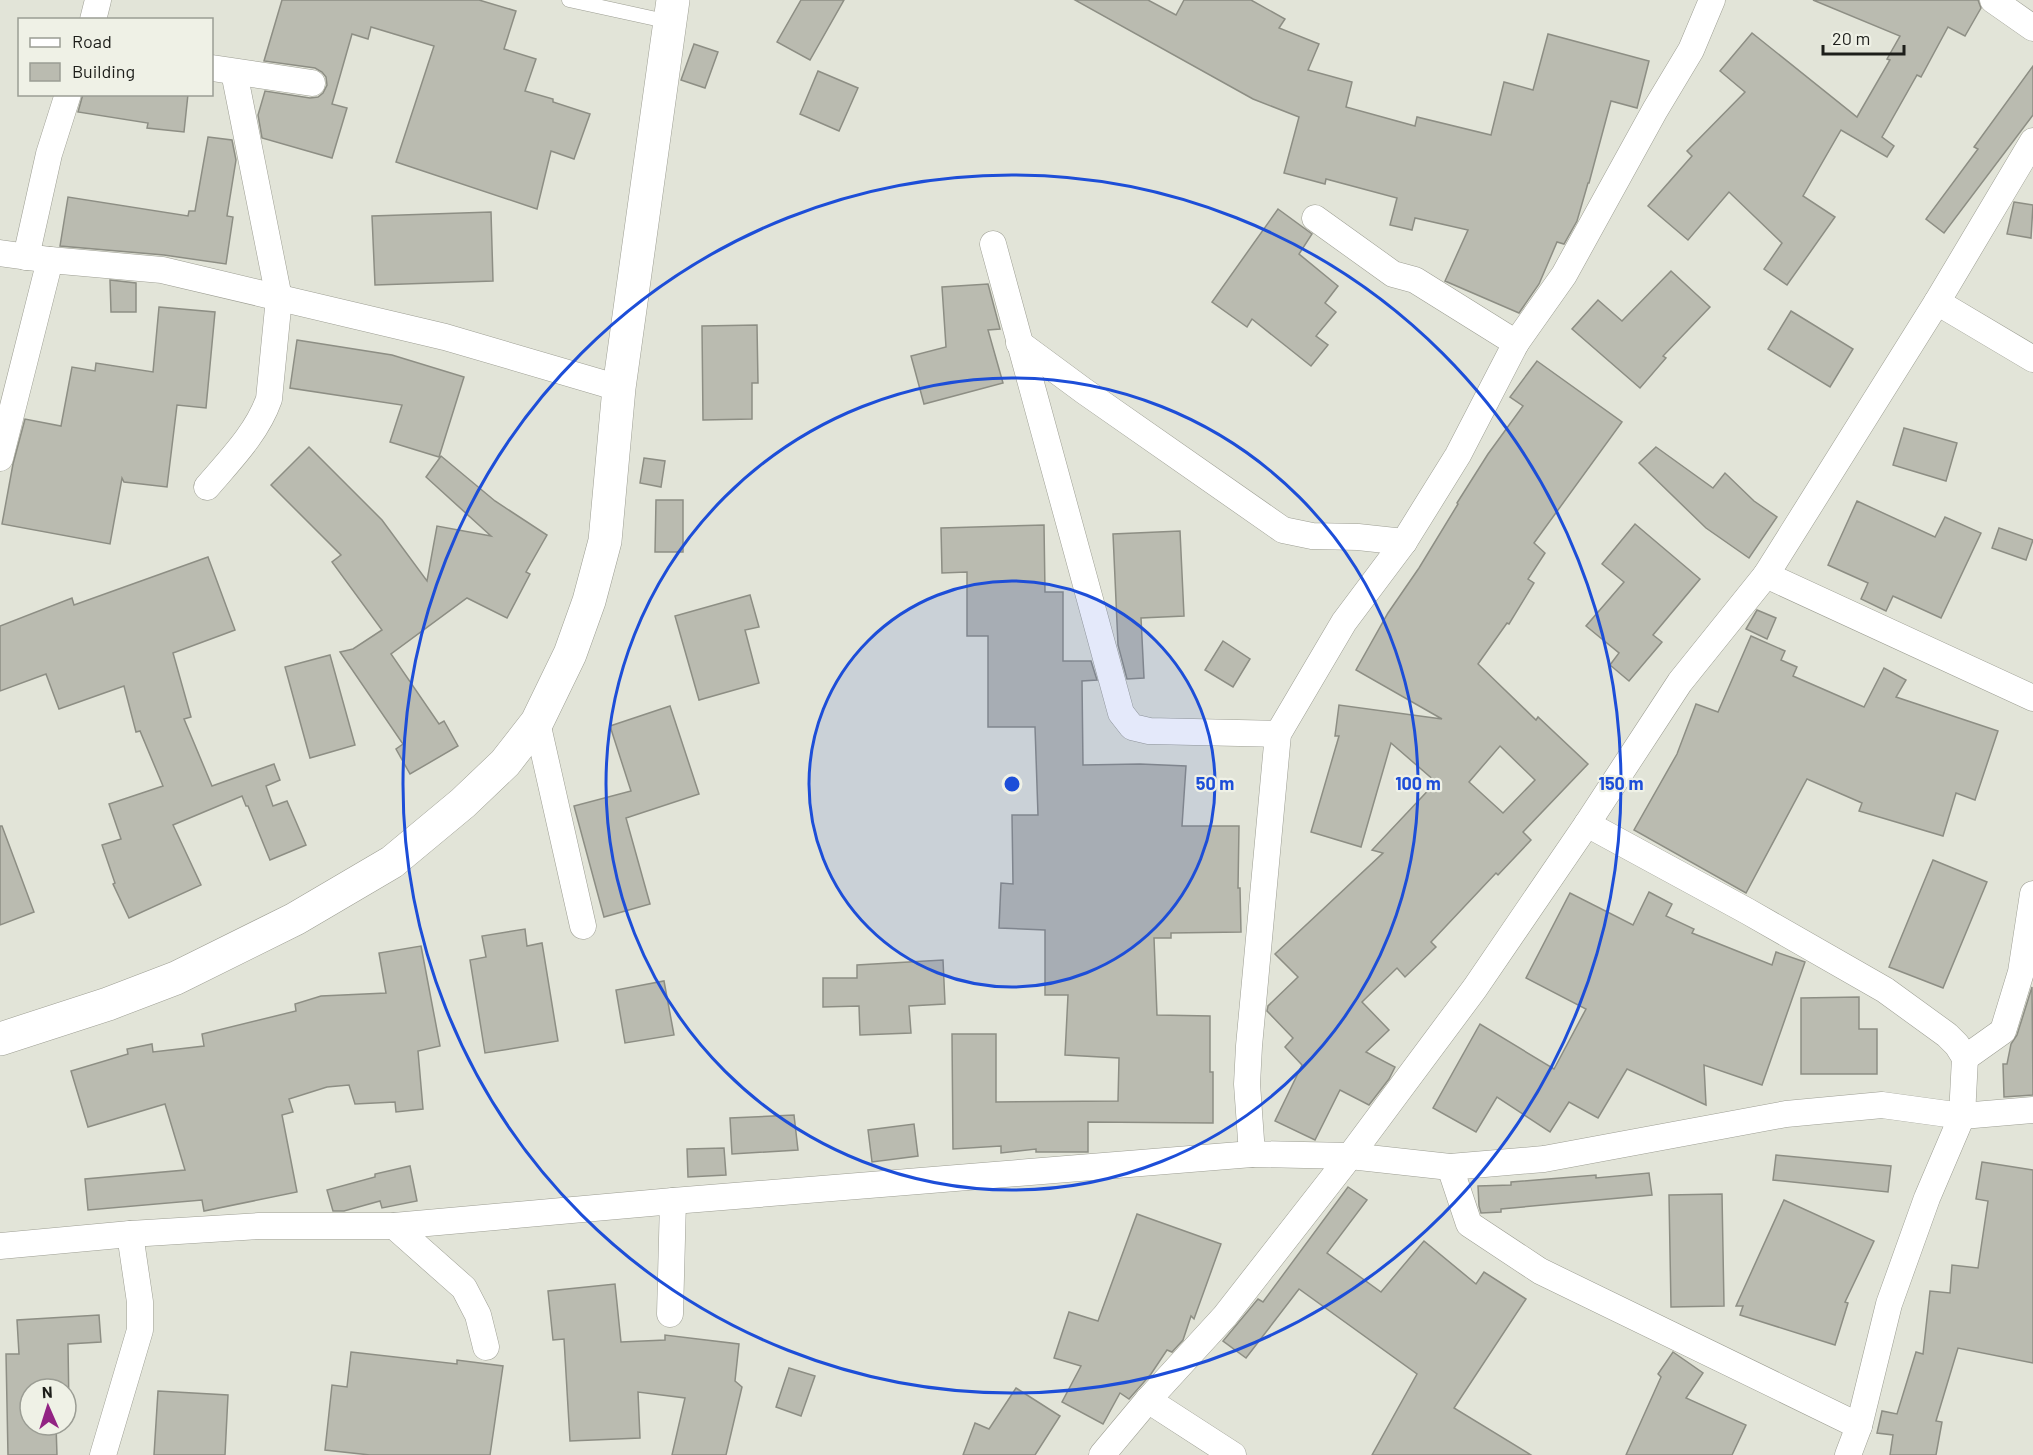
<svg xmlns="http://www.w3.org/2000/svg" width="2033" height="1455" font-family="Barlow,sans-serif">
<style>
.building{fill:#babbb0;stroke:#8d8e84;stroke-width:1.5;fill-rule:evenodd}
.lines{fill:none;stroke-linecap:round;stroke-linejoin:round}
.service-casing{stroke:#9d9e93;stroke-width:15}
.minor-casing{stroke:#9d9e93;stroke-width:27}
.primary-casing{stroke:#9d9e93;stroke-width:34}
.service{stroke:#fff;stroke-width:14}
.minor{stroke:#fff;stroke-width:26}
.primary{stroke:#fff;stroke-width:33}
.ring{fill:none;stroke:#1d4ed8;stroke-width:3}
.centre{fill:#1d4ed8;stroke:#eff1e6;stroke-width:3}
.ring-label{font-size:18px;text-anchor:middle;font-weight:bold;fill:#1d4ed8;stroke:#eff1e6;stroke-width:4.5;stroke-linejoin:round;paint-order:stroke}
</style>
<rect width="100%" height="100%" fill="#e2e4d8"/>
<g class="building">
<path d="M 282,0 L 479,0 L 516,11 L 504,49 L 536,59 L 525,91 L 553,99 L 553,102 L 590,114 L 574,159 L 551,151 L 537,209 L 396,162 L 434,46 L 371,27 L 368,39 L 352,34 L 332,104 L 347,108 L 332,158 L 262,138 L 258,115 L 265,91 L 310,98 L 318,97 L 323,93 L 327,85 L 326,77 L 322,72 L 315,68 L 264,61 Z"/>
<path d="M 801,0 L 844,0 L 810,60 L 777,42 Z"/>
<path d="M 1075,0 L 1148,0 L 1176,15 L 1184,0 L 1251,0 L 1285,19 L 1279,28 L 1319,44 L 1308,70 L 1352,82 L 1346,107 L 1415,126 L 1417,117 L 1491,135 L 1504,82 L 1533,90 L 1548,34 L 1649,61 L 1637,108 L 1611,101 L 1589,183 L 1588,183 L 1577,221 L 1564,244 L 1557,242 L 1539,284 L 1519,313 L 1445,281 L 1468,230 L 1415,218 L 1412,230 L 1390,225 L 1397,198 L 1326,179 L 1325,184 L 1284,173 L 1299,117 L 1253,99 Z"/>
<path d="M 1813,0 L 1978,0 L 1981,8 L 1965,36 L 1948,27 L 1921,77 L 1917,75 L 1882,137 L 1894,146 L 1887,157 L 1841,130 L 1803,196 L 1835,217 L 1787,285 L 1764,269 L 1782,243 L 1729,192 L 1688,240 L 1648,206 L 1692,156 L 1687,151 L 1745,92 L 1720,71 L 1752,33 L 1857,117 L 1890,60 L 1887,59 L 1900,36 Z"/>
<path d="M 694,44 L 718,52 L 705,88 L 681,80 Z"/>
<path d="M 2033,66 L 2033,115 L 1944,233 L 1926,219 L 1978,149 L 1974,147 Z"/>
<path d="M 818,71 L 858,88 L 839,131 L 800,114 Z"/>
<path d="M 83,94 L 188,94 L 184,132 L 147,128 L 148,123 L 78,112 Z"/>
<path d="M 208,137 L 232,140 L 236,160 L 227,216 L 233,217 L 226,264 L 164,255 L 60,246 L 68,197 L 188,216 L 189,211 L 195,211 Z"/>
<path d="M 2014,202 L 2033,205 L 2031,238 L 2007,234 Z"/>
<path d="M 1278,209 L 1312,234 L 1299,254 L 1338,286 L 1325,303 L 1336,312 L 1316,336 L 1328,345 L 1311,366 L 1252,319 L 1247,327 L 1212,302 Z"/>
<path d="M 491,212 L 493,281 L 375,285 L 372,216 Z"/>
<path d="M 1671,271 L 1710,307 L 1663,356 L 1666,358 L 1640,388 L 1572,329 L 1598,300 L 1622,321 Z"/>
<path d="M 110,280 L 136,283 L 136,312 L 111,312 Z"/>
<path d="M 988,284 L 1000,329 L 988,330 L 1003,383 L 924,404 L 911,356 L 946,347 L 942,287 Z"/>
<path d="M 159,307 L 215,312 L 206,408 L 177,405 L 167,487 L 124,482 L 122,478 L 110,544 L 2,524 L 13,464 L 25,419 L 61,426 L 72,367 L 95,371 L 96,363 L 153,372 Z"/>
<path d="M 1791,311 L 1853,349 L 1830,387 L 1768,349 Z"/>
<path d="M 757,325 L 758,383 L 752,383 L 752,419 L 703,420 L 702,326 Z"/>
<path d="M 297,340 L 392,355 L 464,377 L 439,457 L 390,442 L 402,405 L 290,388 Z"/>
<path d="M 1537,361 L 1622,422 L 1534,543 L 1545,553 L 1528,579 L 1534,583 L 1509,624 L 1507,623 L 1478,664 L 1536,720 L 1538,717 L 1588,764 L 1523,832 L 1531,840 L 1498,875 L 1496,873 L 1431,942 L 1436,947 L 1405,977 L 1397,968 L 1362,1002 L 1389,1030 L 1366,1052 L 1395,1067 L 1389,1079 L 1369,1105 L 1340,1090 L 1315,1140 L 1275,1121 L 1302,1065 L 1285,1047 L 1293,1038 L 1267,1011 L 1268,1006 L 1298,977 L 1275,954 L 1383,853 L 1372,850 L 1436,782 L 1391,743 L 1361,847 L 1311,832 L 1339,736 L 1335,736 L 1339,705 L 1442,719 L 1356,670 L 1388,613 L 1419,568 L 1458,504 L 1457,503 L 1488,454 L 1523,406 L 1510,397 ZM 1500,746 L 1535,780 L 1503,813 L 1469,782 Z"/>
<path d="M 1904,428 L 1957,443 L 1946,481 L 1893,465 Z"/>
<path d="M 309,447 L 382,520 L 427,581 L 437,526 L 491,536 L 426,477 L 441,456 L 495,501 L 547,535 L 526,572 L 530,574 L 507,618 L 467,598 L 391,654 L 439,724 L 444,721 L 458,746 L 410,774 L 396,749 L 403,744 L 340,652 L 353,649 L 382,630 L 332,562 L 341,555 L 271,485 Z"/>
<path d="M 1656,447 L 1713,488 L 1725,473 L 1754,501 L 1777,517 L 1749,558 L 1706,528 L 1639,463 Z"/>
<path d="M 644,458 L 665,461 L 661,487 L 640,483 Z"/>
<path d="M 656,500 L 683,500 L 683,552 L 655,552 Z"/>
<path d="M 1857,501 L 1935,537 L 1945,517 L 1981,533 L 1941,618 L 1893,596 L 1886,611 L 1861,599 L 1868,583 L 1828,565 Z"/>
<path d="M 1635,524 L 1700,579 L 1653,635 L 1662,642 L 1629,681 L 1610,665 L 1619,653 L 1586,626 L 1624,582 L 1602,564 Z"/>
<path d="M 1044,525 L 1045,592 L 1063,592 L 1063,661 L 1091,661 L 1097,680 L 1082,681 L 1083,765 L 1140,764 L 1186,766 L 1182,826 L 1239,826 L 1238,888 L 1240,888 L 1241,932 L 1171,933 L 1171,938 L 1154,938 L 1157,1015 L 1210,1016 L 1210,1072 L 1213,1072 L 1213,1123 L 1088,1122 L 1088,1152 L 1036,1152 L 1036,1149 L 1001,1153 L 1001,1146 L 953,1149 L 952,1034 L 996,1034 L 996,1102 L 1118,1101 L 1119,1058 L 1065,1055 L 1068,995 L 1045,995 L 1045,930 L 999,928 L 1001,883 L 1013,884 L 1012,815 L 1038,815 L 1035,727 L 988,727 L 988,636 L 967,636 L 967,572 L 942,573 L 941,528 Z"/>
<path d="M 1999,528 L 2033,540 L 2026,560 L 1992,548 Z"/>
<path d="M 1180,531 L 1184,616 L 1141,618 L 1144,678 L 1127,679 L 1118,645 L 1113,534 Z"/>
<path d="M 208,557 L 235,630 L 173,653 L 191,717 L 184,719 L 212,786 L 274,764 L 280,780 L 266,786 L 273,806 L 287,801 L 306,845 L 270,860 L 248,806 L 246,806 L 242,796 L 173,825 L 201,885 L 129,918 L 113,884 L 115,883 L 102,845 L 121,839 L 109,804 L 163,786 L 140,731 L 136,732 L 124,686 L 59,709 L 46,674 L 0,691 L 0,626 L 72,598 L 74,605 Z"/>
<path d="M 750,595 L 759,627 L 745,630 L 759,683 L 699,700 L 675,616 Z"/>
<path d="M 1757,610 L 1776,618 L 1767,639 L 1746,629 Z"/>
<path d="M 1751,636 L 1785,651 L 1781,660 L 1797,667 L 1793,676 L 1864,707 L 1884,668 L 1906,680 L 1896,697 L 1998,731 L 1975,800 L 1956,793 L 1943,836 L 1859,811 L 1862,803 L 1807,779 L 1746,893 L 1634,830 L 1677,754 L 1696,704 L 1718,712 Z"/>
<path d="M 1223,641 L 1250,659 L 1233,687 L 1205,670 Z"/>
<path d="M 330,655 L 355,745 L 310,758 L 285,667 Z"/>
<path d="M 670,706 L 699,794 L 626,818 L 650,904 L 604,917 L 574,806 L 631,791 L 610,726 Z"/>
<path d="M 0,826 L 2,826 L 34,912 L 0,925 Z"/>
<path d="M 1933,860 L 1987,882 L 1943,988 L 1889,967 Z"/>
<path d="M 1649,892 L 1672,904 L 1666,916 L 1694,929 L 1692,933 L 1772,965 L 1776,952 L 1805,962 L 1762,1085 L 1704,1065 L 1706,1105 L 1627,1069 L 1598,1118 L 1569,1102 L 1550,1132 L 1497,1097 L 1476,1132 L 1433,1108 L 1480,1024 L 1554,1069 L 1586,1009 L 1526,978 L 1570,893 L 1633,925 Z"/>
<path d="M 525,929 L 527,946 L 542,943 L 558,1041 L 485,1053 L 470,960 L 486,957 L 482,936 Z"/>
<path d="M 421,946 L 440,1046 L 418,1051 L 423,1109 L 396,1112 L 395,1102 L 355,1104 L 349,1085 L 327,1087 L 289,1099 L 293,1112 L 282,1115 L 297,1192 L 204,1211 L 202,1200 L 88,1210 L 85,1179 L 185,1170 L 165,1104 L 88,1127 L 71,1071 L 128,1054 L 127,1049 L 152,1044 L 153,1052 L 204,1046 L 202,1034 L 296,1011 L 295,1004 L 321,996 L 386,993 L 379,953 Z"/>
<path d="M 943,960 L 945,1004 L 909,1006 L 911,1033 L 860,1035 L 859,1006 L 823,1007 L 823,978 L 857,978 L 857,965 Z"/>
<path d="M 664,981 L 674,1035 L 625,1043 L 616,990 Z"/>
<path d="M 2032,987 L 2033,1095 L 2004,1097 L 2003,1064 L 2007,1064 L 2011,1044 L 2017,1035 Z"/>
<path d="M 1859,997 L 1859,1029 L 1877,1029 L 1877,1074 L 1801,1074 L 1801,998 Z"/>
<path d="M 794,1115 L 798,1150 L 732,1154 L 730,1118 Z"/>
<path d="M 914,1124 L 918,1156 L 872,1162 L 868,1130 Z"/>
<path d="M 724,1148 L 726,1175 L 688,1177 L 687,1149 Z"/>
<path d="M 1776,1155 L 1891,1166 L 1888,1192 L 1773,1180 Z"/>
<path d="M 1982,1162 L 2033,1170 L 2033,1363 L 1958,1348 L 1936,1421 L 1942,1422 L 1936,1455 L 1890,1455 L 1893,1435 L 1877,1433 L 1882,1411 L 1897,1414 L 1916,1352 L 1923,1354 L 1930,1291 L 1950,1293 L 1952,1265 L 1978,1268 L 1988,1201 L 1976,1199 Z"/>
<path d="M 410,1166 L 417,1201 L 382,1208 L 380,1201 L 344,1211 L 333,1211 L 327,1190 L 375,1177 L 375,1174 Z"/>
<path d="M 1649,1173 L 1652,1195 L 1501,1209 L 1501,1212 L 1481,1213 L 1479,1206 L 1478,1186 L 1511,1185 L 1511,1182 L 1596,1175 L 1596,1178 Z"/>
<path d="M 1348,1187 L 1367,1200 L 1327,1253 L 1381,1292 L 1424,1241 L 1476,1284 L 1484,1272 L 1526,1299 L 1454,1408 L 1531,1455 L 1372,1455 L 1417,1374 L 1299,1289 L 1246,1358 L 1223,1341 L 1258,1299 L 1263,1302 Z"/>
<path d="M 1722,1194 L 1724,1306 L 1671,1307 L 1669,1195 Z"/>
<path d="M 1784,1200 L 1874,1241 L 1845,1302 L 1848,1303 L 1835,1345 L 1740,1315 L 1743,1306 L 1736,1306 Z"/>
<path d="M 1137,1214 L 1221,1244 L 1194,1319 L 1191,1316 L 1183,1340 L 1172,1352 L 1167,1350 L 1151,1374 L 1129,1399 L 1120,1393 L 1103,1424 L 1062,1402 L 1081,1366 L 1054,1358 L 1069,1312 L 1098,1321 Z"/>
<path d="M 615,1284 L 621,1342 L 665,1340 L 665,1335 L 739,1344 L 735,1381 L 742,1387 L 726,1455 L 672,1455 L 685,1398 L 638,1392 L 640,1438 L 570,1441 L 564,1339 L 553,1340 L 548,1291 Z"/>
<path d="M 99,1315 L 101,1342 L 68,1344 L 69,1411 L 66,1411 L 66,1389 L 30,1389 L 30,1425 L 56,1425 L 57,1455 L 8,1455 L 6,1354 L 19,1354 L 17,1320 Z"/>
<path d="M 351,1352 L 457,1364 L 457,1360 L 503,1366 L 490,1455 L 370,1455 L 325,1450 L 332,1385 L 347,1387 Z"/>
<path d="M 1673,1352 L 1703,1373 L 1686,1398 L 1746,1425 L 1732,1455 L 1626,1455 L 1661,1377 L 1658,1374 Z"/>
<path d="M 789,1368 L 815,1376 L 801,1416 L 776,1407 Z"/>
<path d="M 1016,1388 L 1060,1416 L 1035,1455 L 963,1455 L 975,1423 L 989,1429 Z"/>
<path d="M 158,1391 L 228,1395 L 225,1455 L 154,1455 Z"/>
</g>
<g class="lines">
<defs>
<path id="service" d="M 569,0 L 670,22"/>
<g id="minor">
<path d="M 1712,0 L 1691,50 L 1655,110 L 1564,275 L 1516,343 L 1458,455 L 1404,542 L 1344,622 L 1278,734 L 1249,1046 L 1247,1084 L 1252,1154 L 1350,1156 L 1450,1167 L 1544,1159 L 1786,1114 L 1882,1105 L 1962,1116 L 2033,1110"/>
<path d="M 1993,0 L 2033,28"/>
<path d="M 93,20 L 98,0"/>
<path d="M 212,68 L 312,83"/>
<path d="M 1315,218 L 1393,274 L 1415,280 L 1516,343"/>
<path d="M 993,244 L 1121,713 L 1132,727 L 1149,731 L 1278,734"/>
<path d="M 0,253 L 50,260 L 162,270 L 445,337 L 619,388"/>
<path d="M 26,257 L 49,154 L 68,94"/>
<path d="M 1937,302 L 2033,359"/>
<path d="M 1019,343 L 1084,391 L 1283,530 L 1312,536 L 1358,537 L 1404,542"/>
<path d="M 0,458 L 50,260"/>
<path d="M 207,487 C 230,460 257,433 269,399 L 279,298 L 234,72"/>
<path d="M 1766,575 L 2033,698"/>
<path d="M 537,722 L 583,926"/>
<path d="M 1587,824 L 1747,911 L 1885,990 L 1947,1035 L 1957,1045 L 1965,1058 L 1962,1116 L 1927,1198 L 1889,1304 L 1859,1426 L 1848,1455"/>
<path d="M 1965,1058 L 2003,1031 L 2021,972 L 2033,894"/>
<path d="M 1450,1167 L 1469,1224 L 1540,1271 L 1859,1426"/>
<path d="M 394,1226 L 464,1288 L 478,1315 L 486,1347"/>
<path d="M 0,1246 L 130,1234 L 259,1226 L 394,1226 L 673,1201 L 1252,1154"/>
<path d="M 670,1314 L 673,1201"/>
<path d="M 1148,1400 L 1233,1455"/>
<path d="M 103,1455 L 140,1330 L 140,1302 L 130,1234"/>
<path d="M 1102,1455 L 1148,1400 L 1225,1316 L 1350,1156 L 1475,988 L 1587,824 L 1680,682 L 1766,575 L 1937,302 L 2033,141"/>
</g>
<path id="primary" d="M 0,1039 L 108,1004 L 176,978 L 295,919 L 392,862 L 463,803 L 505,763 L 537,722 L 570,654 L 589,601 L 605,541 L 619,388 L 673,0"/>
</defs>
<use href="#service" class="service-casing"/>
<use href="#minor" class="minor-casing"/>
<use href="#primary" class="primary-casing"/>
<use href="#service" class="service"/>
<use href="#minor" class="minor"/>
<use href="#primary" class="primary"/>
</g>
<circle cx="1012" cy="784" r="203" fill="#1d4ed8" fill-opacity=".12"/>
<g class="ring">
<circle cx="1012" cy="784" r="203"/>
<circle cx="1012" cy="784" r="406"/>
<circle cx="1012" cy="784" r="609"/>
</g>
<circle cx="1012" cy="784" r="9" class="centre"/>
<g class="ring-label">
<text x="1215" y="790">50 m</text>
<text x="1418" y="790">100 m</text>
<text x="1621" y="790">150 m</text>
</g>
<rect x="18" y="18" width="195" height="78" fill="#eff1e6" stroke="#9b9d94" stroke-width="1.5"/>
<rect x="30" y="38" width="30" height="9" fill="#ffffff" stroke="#9b9d94" stroke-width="1.5"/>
<text x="72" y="48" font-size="18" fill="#1d1e1a">Road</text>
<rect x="30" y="63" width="30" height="18" fill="#babbb0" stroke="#9b9d94" stroke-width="1.5"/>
<text x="72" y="78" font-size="18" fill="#1d1e1a">Building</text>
<g transform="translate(48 1407) rotate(357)"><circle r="28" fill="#eff1e6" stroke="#9b9d94" stroke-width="1.5"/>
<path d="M0-4.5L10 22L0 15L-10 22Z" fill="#922383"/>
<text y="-9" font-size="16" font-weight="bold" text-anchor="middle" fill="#1d1e1a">N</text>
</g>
<path d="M1823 45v9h81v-9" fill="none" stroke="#1d1e1a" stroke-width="3"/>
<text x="1832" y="45" font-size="18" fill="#1d1e1a" stroke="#eff1e6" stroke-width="4.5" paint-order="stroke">20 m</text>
</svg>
